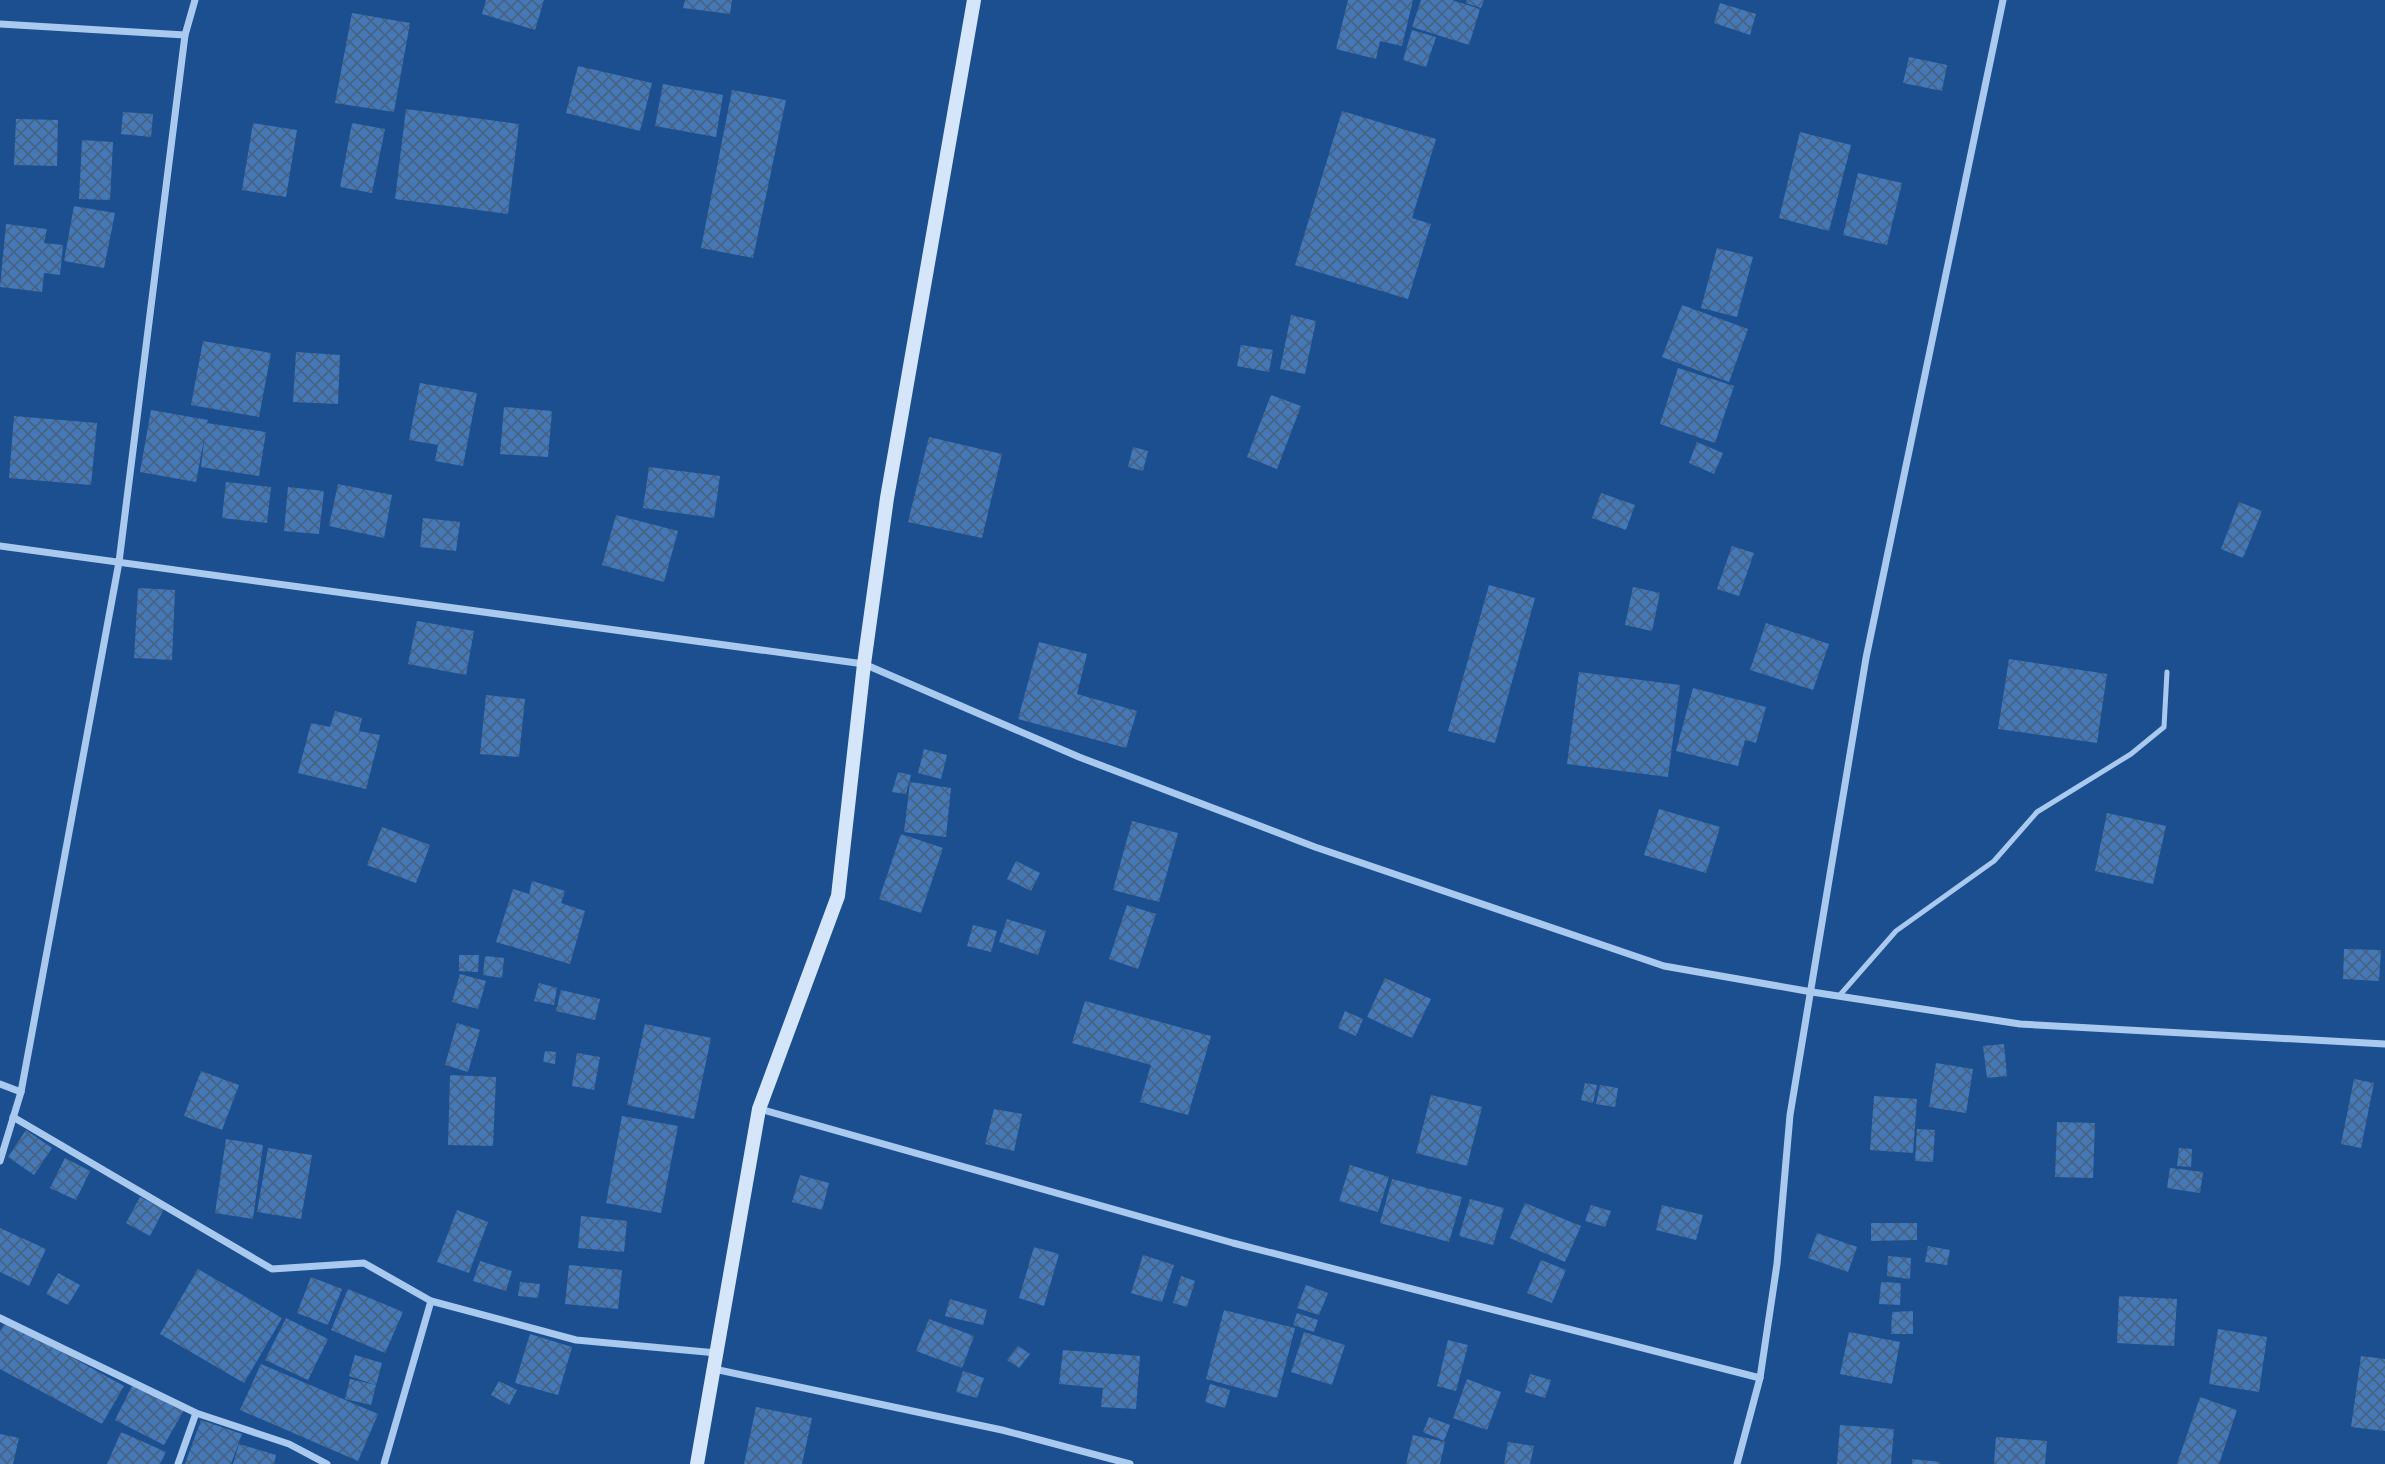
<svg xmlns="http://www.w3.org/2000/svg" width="2385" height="1464" font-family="Jost,sans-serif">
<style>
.building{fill:url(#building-cross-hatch)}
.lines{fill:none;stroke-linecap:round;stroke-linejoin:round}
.lane{stroke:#a9c9ee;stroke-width:5}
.street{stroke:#a9c9ee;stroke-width:7}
.secondary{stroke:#d6e6fa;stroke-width:14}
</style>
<defs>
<pattern id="building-cross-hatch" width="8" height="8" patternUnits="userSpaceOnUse" patternTransform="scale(1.75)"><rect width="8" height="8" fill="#4478b7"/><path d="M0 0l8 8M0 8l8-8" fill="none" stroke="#486282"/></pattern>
</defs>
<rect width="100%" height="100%" fill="#1b4f8f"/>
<g class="building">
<path d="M 486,0 L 544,0 L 535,30 L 482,14 Z"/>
<path d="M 685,0 L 732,0 L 730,14 L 683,8 Z"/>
<path d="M 1348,0 L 1413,0 L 1402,46 L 1380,41 L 1376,59 L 1336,49 Z"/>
<path d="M 1421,0 L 1452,0 L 1480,9 L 1469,45 L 1412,27 Z"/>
<path d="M 1467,0 L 1484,0 L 1481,8 L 1466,3 Z"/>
<path d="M 1720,3 L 1756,14 L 1750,35 L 1714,23 Z"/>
<path d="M 352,13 L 410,23 L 394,112 L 335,103 Z"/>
<path d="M 1412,30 L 1436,37 L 1426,67 L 1403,60 Z"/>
<path d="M 1909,57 L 1947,65 L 1942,91 L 1903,83 Z"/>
<path d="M 578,66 L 652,83 L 640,131 L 566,113 Z"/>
<path d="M 663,84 L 723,95 L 716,137 L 655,126 Z"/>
<path d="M 732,90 L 786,100 L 753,258 L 701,248 Z"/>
<path d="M 406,109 L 519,124 L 508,214 L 395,199 Z"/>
<path d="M 1342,111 L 1436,139 L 1412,218 L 1431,224 L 1408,299 L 1295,265 Z"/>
<path d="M 123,112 L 153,114 L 151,137 L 121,134 Z"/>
<path d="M 16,119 L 58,120 L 57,166 L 14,165 Z"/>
<path d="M 253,123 L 297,130 L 286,197 L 242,190 Z"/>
<path d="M 352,123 L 385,129 L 372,193 L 340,187 Z"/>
<path d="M 1800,132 L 1851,145 L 1829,231 L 1779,218 Z"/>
<path d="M 82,140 L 113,142 L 110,200 L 79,199 Z"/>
<path d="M 1858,173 L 1902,183 L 1887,245 L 1843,235 Z"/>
<path d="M 74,206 L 115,213 L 104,268 L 64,261 Z"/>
<path d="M 6,224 L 47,229 L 44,243 L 63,245 L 60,275 L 44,273 L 42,292 L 0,287 Z"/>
<path d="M 1717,248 L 1753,257 L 1737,317 L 1701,308 Z"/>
<path d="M 1682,305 L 1748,329 L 1729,382 L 1662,357 Z"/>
<path d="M 1291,315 L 1316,321 L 1305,374 L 1280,369 Z"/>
<path d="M 203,341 L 271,353 L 259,417 L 191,405 Z"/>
<path d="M 1241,345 L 1273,350 L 1269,372 L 1237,366 Z"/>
<path d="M 296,352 L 340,355 L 338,404 L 293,402 Z"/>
<path d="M 1678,368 L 1734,386 L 1715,443 L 1660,424 Z"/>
<path d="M 420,383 L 477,393 L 463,466 L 435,461 L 438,445 L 409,440 Z"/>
<path d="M 1271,395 L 1301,406 L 1277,469 L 1247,457 Z"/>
<path d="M 504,407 L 552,411 L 548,457 L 500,454 Z"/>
<path d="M 151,410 L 208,420 L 207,423 L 266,432 L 259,476 L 201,467 L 205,434 L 196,482 L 140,472 Z"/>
<path d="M 14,416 L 97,423 L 91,485 L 9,478 Z"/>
<path d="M 929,437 L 1002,454 L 982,538 L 908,522 Z"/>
<path d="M 1697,442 L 1723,453 L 1714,474 L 1689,463 Z"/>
<path d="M 1133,447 L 1148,451 L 1143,471 L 1128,467 Z"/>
<path d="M 649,467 L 720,476 L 714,518 L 643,508 Z"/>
<path d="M 226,482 L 271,487 L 267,523 L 222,518 Z"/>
<path d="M 338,484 L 392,495 L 384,538 L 329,526 Z"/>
<path d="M 288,487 L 324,491 L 319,534 L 284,531 Z"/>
<path d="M 1601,493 L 1635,505 L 1626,530 L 1592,518 Z"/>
<path d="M 2239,502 L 2262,511 L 2243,558 L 2221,549 Z"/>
<path d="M 616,515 L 678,531 L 664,582 L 602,565 Z"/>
<path d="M 423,518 L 460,522 L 456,551 L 420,547 Z"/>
<path d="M 1732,546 L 1754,553 L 1739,596 L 1717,589 Z"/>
<path d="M 1489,585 L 1535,598 L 1495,743 L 1448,731 Z"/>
<path d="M 1633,587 L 1660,593 L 1652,631 L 1625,625 Z"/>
<path d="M 138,588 L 175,590 L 172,660 L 134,658 Z"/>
<path d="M 417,621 L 474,631 L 466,675 L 408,664 Z"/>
<path d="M 1766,623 L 1829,644 L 1813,690 L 1750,670 Z"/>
<path d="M 1039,642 L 1087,654 L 1077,694 L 1137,711 L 1126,748 L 1018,719 Z"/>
<path d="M 2009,659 L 2107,674 L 2097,743 L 1998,729 Z"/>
<path d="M 1579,672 L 1680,685 L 1668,777 L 1567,764 Z"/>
<path d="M 1693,688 L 1766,707 L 1756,743 L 1745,740 L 1738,766 L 1676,751 Z"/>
<path d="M 486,695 L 525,699 L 519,757 L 480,754 Z"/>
<path d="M 335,711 L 362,718 L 359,731 L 380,735 L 366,789 L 298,773 L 311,723 L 330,727 Z"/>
<path d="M 924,749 L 947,755 L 941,779 L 918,773 Z"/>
<path d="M 898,772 L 911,775 L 906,794 L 892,792 Z"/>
<path d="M 910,782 L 951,788 L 946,837 L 904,832 Z"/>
<path d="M 1659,809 L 1720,827 L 1706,873 L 1644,855 Z"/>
<path d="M 2107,813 L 2166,826 L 2153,884 L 2095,871 Z"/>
<path d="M 1132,821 L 1178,833 L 1159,902 L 1113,890 Z"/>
<path d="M 382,827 L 430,845 L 416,883 L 367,865 Z"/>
<path d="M 901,834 L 943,848 L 921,913 L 879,899 Z"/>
<path d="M 1016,861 L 1040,873 L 1031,891 L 1007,879 Z"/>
<path d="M 532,881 L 565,891 L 561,903 L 585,911 L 570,964 L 496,942 L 513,889 L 529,894 Z"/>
<path d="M 1127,905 L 1156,914 L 1138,969 L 1109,959 Z"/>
<path d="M 1007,919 L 1046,931 L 1038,955 L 999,942 Z"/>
<path d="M 973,925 L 997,931 L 991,952 L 967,946 Z"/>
<path d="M 2344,949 L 2381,950 L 2379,981 L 2343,979 Z"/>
<path d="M 459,955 L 479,955 L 478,972 L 459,971 Z"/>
<path d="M 485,956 L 504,958 L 502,978 L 483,975 Z"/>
<path d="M 460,974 L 486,981 L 478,1009 L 452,1002 Z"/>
<path d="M 1385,978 L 1431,999 L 1412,1038 L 1367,1017 Z"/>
<path d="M 539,983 L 557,988 L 554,1005 L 534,1001 Z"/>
<path d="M 561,990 L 600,999 L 595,1020 L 556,1011 Z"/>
<path d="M 1085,1001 L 1211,1036 L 1188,1115 L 1140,1102 L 1151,1065 L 1072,1043 Z"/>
<path d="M 1345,1011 L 1363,1019 L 1356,1036 L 1338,1028 Z"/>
<path d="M 457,1023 L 480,1030 L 468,1072 L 445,1065 Z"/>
<path d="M 645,1024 L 711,1038 L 694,1119 L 627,1105 Z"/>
<path d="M 2004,1044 L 2007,1076 L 1987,1078 L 1983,1046 Z"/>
<path d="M 545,1051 L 556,1052 L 555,1064 L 543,1062 Z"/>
<path d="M 577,1053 L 600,1057 L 594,1090 L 572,1086 Z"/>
<path d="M 1936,1063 L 1973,1069 L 1966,1113 L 1929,1107 Z"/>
<path d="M 201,1071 L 239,1085 L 222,1130 L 184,1116 Z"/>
<path d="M 450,1075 L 496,1077 L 493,1146 L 448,1145 Z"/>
<path d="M 2354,1079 L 2374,1083 L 2361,1148 L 2341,1144 Z"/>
<path d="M 1585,1083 L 1597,1085 L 1593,1103 L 1581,1100 Z"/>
<path d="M 1600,1085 L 1618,1088 L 1615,1107 L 1596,1104 Z"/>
<path d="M 1431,1095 L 1482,1107 L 1467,1166 L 1416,1153 Z"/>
<path d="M 1874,1096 L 1917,1099 L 1913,1153 L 1870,1150 Z"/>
<path d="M 994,1109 L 1022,1114 L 1014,1151 L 985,1144 Z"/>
<path d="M 622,1116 L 678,1126 L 661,1213 L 606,1203 Z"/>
<path d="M 2057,1122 L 2095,1123 L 2093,1178 L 2055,1177 Z"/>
<path d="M 1917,1129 L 1935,1130 L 1933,1162 L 1915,1161 Z"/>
<path d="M 26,1130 L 52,1148 L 34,1175 L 8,1157 Z"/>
<path d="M 226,1139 L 263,1145 L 253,1219 L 215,1213 Z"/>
<path d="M 268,1148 L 312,1155 L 301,1219 L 257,1212 Z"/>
<path d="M 2179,1148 L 2192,1149 L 2191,1167 L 2177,1166 Z"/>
<path d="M 65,1158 L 90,1171 L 76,1200 L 50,1188 Z"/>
<path d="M 1350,1165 L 1389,1177 L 1378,1212 L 1339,1201 Z"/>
<path d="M 2170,1168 L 2203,1172 L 2200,1193 L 2167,1188 Z"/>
<path d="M 800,1175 L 829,1183 L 822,1210 L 792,1202 Z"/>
<path d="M 1392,1179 L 1462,1197 L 1449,1242 L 1380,1223 Z"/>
<path d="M 140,1197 L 164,1209 L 150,1236 L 126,1223 Z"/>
<path d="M 1470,1199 L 1504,1208 L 1493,1245 L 1459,1236 Z"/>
<path d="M 1525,1203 L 1581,1226 L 1565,1262 L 1510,1238 Z"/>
<path d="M 1591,1205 L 1611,1211 L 1605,1227 L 1585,1221 Z"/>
<path d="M 1662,1205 L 1703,1215 L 1696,1240 L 1656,1230 Z"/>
<path d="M 457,1210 L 488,1222 L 469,1273 L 437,1262 Z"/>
<path d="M 581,1216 L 627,1221 L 624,1252 L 578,1248 Z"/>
<path d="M 1871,1223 L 1917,1223 L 1917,1240 L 1871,1241 Z"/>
<path d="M 0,1228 L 46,1249 L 29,1286 L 0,1272 Z"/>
<path d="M 1817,1233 L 1857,1247 L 1848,1272 L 1808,1258 Z"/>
<path d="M 1928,1246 L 1950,1250 L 1947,1265 L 1925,1262 Z"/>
<path d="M 1034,1247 L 1059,1254 L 1044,1306 L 1019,1298 Z"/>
<path d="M 1143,1255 L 1174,1265 L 1162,1302 L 1131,1293 Z"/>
<path d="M 1888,1256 L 1911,1258 L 1910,1279 L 1887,1276 Z"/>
<path d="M 1541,1260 L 1566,1270 L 1552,1303 L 1527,1293 Z"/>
<path d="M 480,1261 L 512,1271 L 506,1291 L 473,1281 Z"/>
<path d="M 569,1265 L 622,1270 L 618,1309 L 565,1304 Z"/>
<path d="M 198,1269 L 282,1318 L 244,1383 L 160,1334 Z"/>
<path d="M 58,1273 L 80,1285 L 68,1305 L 46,1294 Z"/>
<path d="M 1181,1276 L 1195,1281 L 1187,1307 L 1173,1303 Z"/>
<path d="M 311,1277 L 342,1289 L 328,1325 L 297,1313 Z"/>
<path d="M 520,1282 L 540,1284 L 538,1298 L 518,1296 Z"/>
<path d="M 1881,1282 L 1901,1283 L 1900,1305 L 1879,1304 Z"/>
<path d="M 1306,1285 L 1328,1293 L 1319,1315 L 1297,1308 Z"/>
<path d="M 348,1289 L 403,1312 L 385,1353 L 331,1330 Z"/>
<path d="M 2119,1296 L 2177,1299 L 2174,1346 L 2117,1343 Z"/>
<path d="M 950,1299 L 987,1310 L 983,1325 L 945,1316 Z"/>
<path d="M 1224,1310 L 1295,1328 L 1277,1398 L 1206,1379 Z"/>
<path d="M 1913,1311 L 1913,1334 L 1891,1334 L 1892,1312 Z"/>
<path d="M 1297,1313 L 1318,1320 L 1314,1332 L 1293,1325 Z"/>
<path d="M 286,1318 L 328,1339 L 308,1380 L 265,1360 Z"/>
<path d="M 929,1319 L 974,1336 L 962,1368 L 916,1351 Z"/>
<path d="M 6,1321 L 124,1386 L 102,1424 L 0,1369 L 0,1331 Z"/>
<path d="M 2218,1329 L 2267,1337 L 2259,1392 L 2209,1384 Z"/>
<path d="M 1304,1332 L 1345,1345 L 1332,1385 L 1291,1372 Z"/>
<path d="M 1849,1332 L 1900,1342 L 1892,1384 L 1840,1374 Z"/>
<path d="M 530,1334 L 572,1347 L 558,1395 L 515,1383 Z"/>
<path d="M 1448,1340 L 1468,1345 L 1456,1391 L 1437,1386 Z"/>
<path d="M 1018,1346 L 1030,1354 L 1019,1368 L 1007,1360 Z"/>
<path d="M 1063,1350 L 1140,1356 L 1136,1409 L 1101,1407 L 1103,1388 L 1059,1384 Z"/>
<path d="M 355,1355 L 382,1363 L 376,1385 L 349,1376 Z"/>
<path d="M 2361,1356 L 2385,1359 L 2385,1431 L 2351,1427 Z"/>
<path d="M 261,1364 L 378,1414 L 358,1461 L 240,1410 Z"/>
<path d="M 963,1371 L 984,1378 L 977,1398 L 956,1392 Z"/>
<path d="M 1530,1374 L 1551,1380 L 1545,1398 L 1525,1392 Z"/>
<path d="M 350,1379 L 376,1385 L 371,1405 L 345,1399 Z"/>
<path d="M 1467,1379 L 1501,1392 L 1487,1430 L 1453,1418 Z"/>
<path d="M 499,1381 L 517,1390 L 509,1405 L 491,1395 Z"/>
<path d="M 133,1384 L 184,1410 L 164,1445 L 115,1420 Z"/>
<path d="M 1210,1384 L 1230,1390 L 1225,1408 L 1205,1402 Z"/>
<path d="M 2200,1397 L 2237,1410 L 2219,1464 L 2177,1464 Z"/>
<path d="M 756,1407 L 812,1418 L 802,1464 L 744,1464 Z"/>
<path d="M 1429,1417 L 1450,1425 L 1444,1441 L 1423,1432 Z"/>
<path d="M 201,1420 L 242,1434 L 231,1464 L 185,1464 Z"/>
<path d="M 1840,1425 L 1894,1429 L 1891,1464 L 1837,1464 Z"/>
<path d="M 121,1432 L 166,1452 L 160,1464 L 107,1464 Z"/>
<path d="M 0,1434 L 19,1438 L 13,1464 L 0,1464 Z"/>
<path d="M 1413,1435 L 1445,1442 L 1440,1464 L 1406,1464 Z"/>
<path d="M 1996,1437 L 2047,1441 L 2045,1464 L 1994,1464 Z"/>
<path d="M 1508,1442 L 1534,1446 L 1530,1464 L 1504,1464 Z"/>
<path d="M 239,1444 L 276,1455 L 274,1464 L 233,1464 Z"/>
<path d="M 1912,1459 L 1940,1462 L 1940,1464 L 1912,1464 Z"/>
</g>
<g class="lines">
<path class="lane" d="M 1839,996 L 1896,931 L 1994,861 L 2037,812 L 2131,754 L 2164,727 L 2167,672"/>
<g class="street">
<path d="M 0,24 L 185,35"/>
<path d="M 0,546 L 864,664 L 1079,757 L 1315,847 L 1664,966 L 1812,992 L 2020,1024 L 2385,1044"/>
<path d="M 0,1084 L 21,1092"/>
<path d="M 760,1109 L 1233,1243 L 1760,1378"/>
<path d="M 13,1117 L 272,1269 L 364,1263 L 431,1301 L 576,1340 L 717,1353"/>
<path d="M 0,1161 L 21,1092 L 119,562 L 185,35 L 195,0"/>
<path d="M 0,1318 L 196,1413 L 289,1444 L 327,1464"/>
<path d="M 714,1369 L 1002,1430 L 1130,1464"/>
<path d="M 178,1464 L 196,1413"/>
<path d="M 384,1464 L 431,1301"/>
<path d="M 1737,1464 L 1760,1378 L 1777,1264 L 1790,1115 L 1866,658 L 2003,0"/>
</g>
<path class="secondary" d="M 697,1464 L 759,1109 L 838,896 L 864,664 L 887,498 L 974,0"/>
</g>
</svg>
